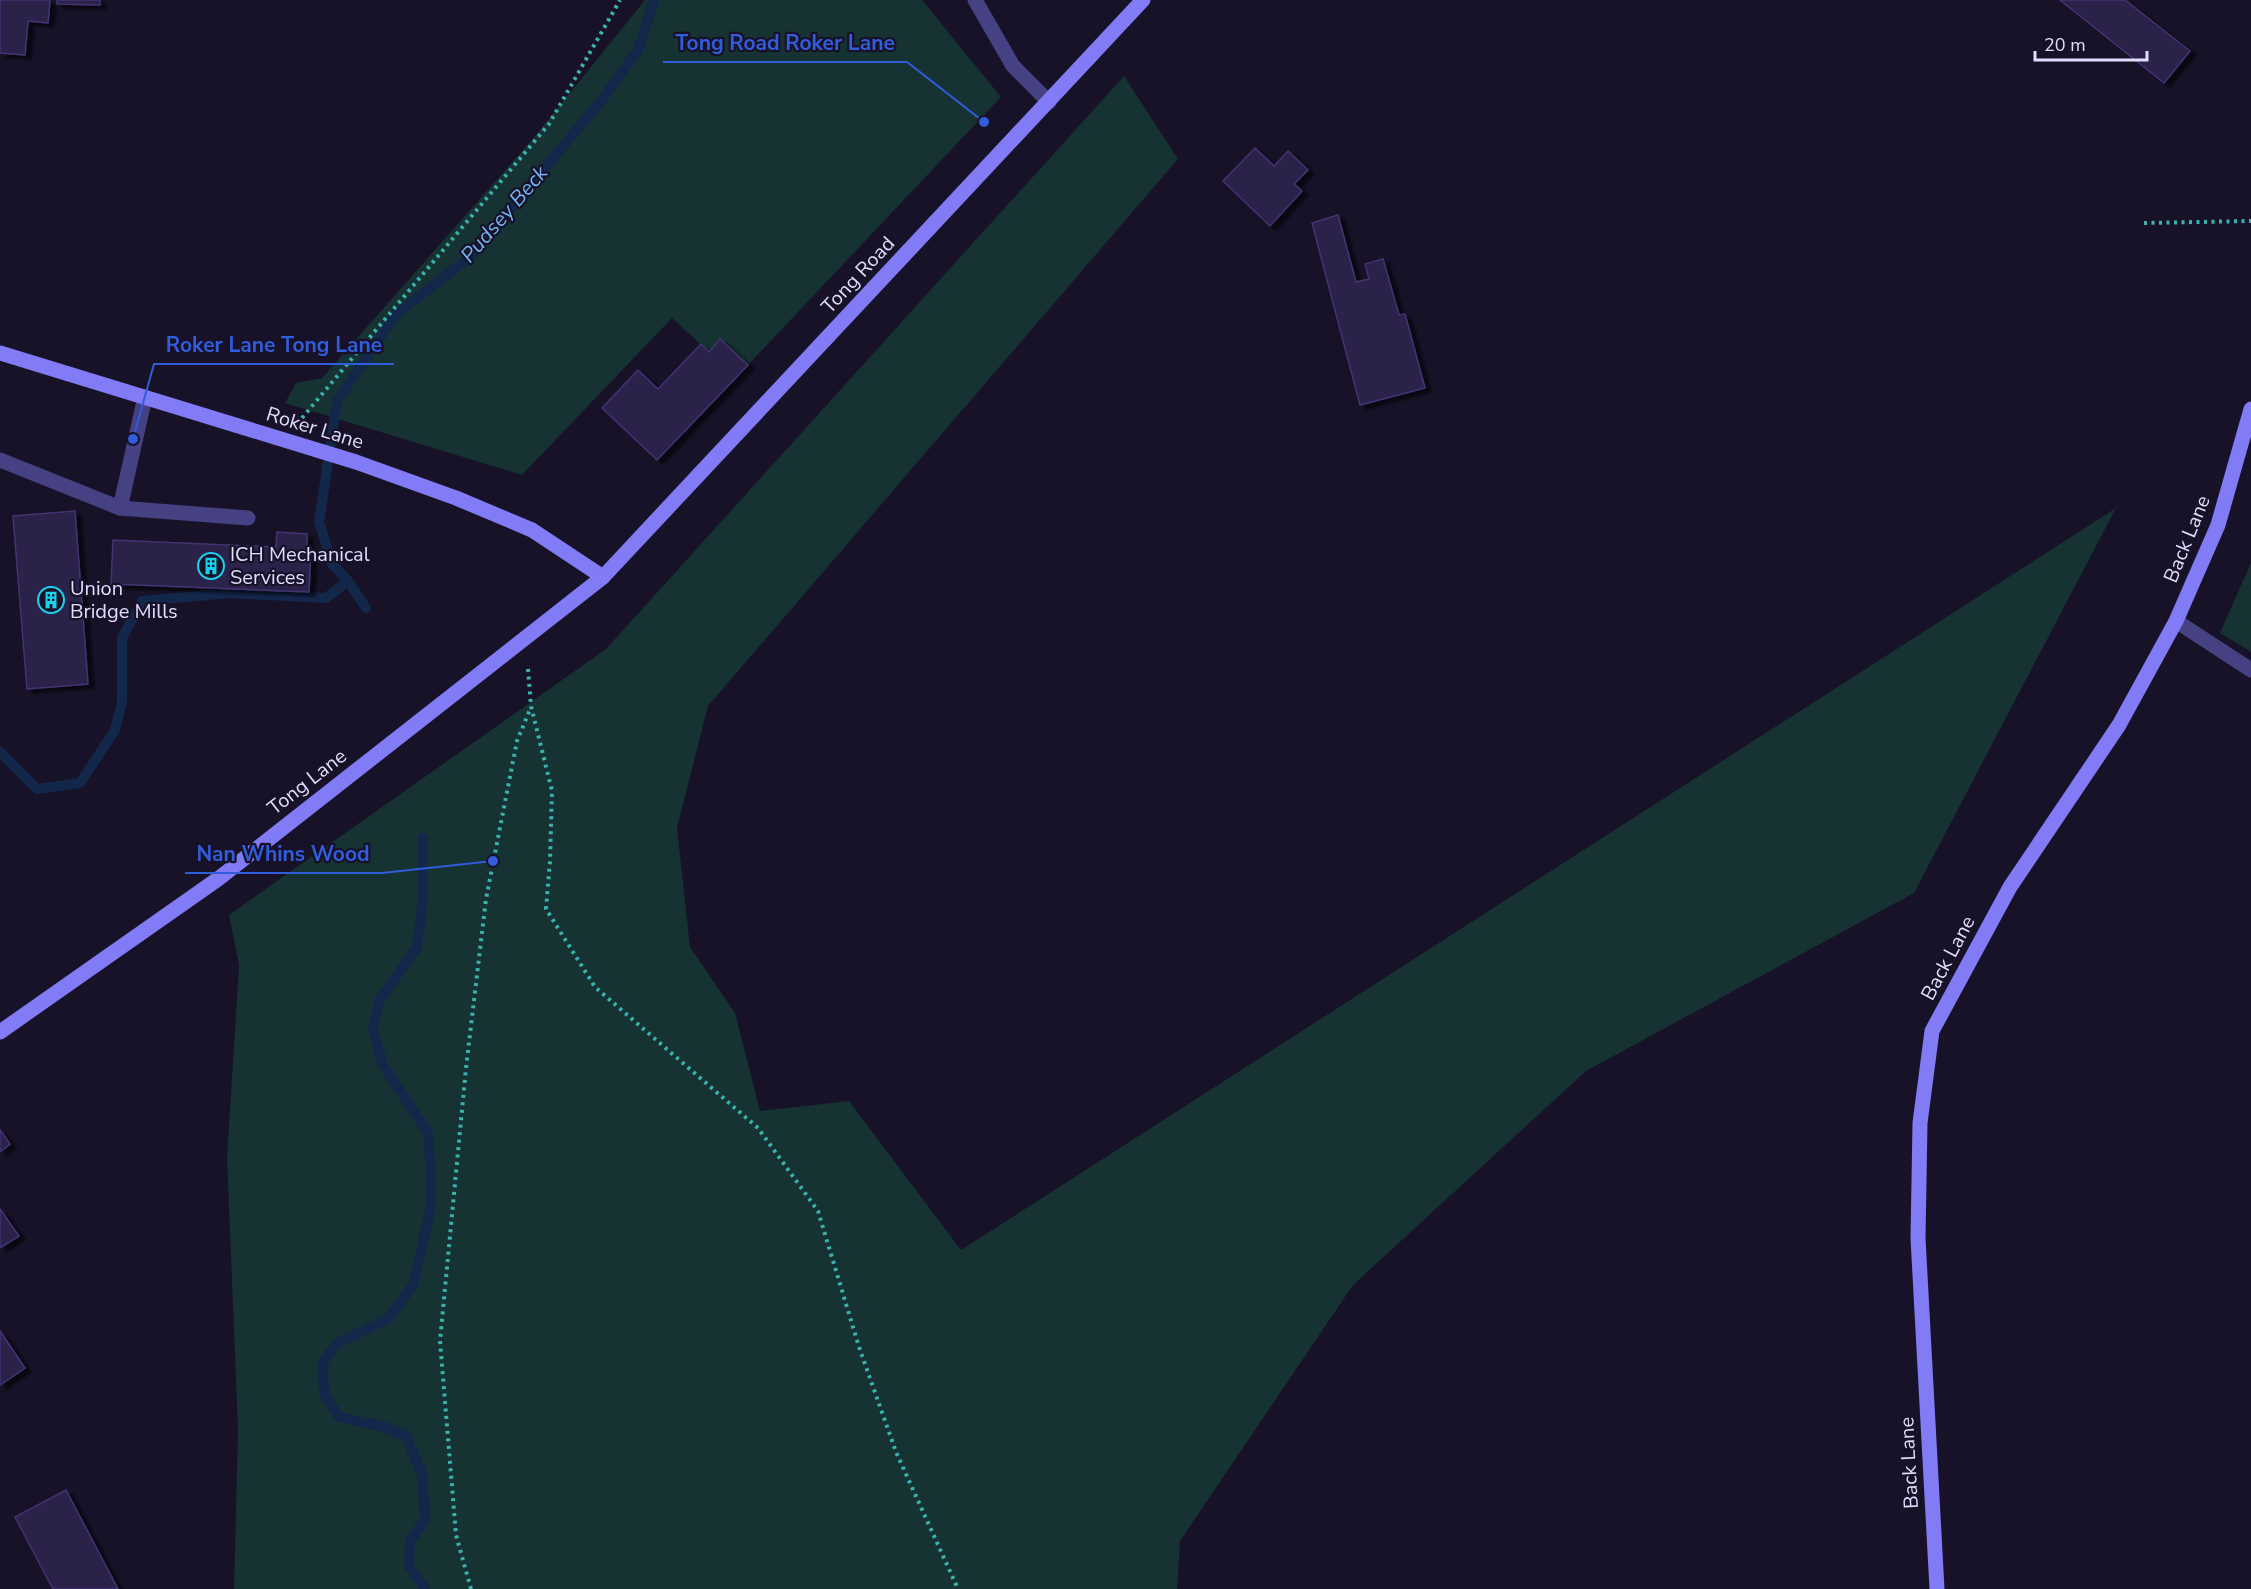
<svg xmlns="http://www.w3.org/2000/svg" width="2251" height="1589" font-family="'Nunito Sans',sans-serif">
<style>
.green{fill:#163232}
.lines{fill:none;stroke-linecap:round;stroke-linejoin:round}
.stream{stroke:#13274b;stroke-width:10}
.building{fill:#292048;stroke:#423472;stroke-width:1.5;filter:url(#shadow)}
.path{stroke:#3ab2ae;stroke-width:4;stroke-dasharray:3 4.5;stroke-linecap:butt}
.lane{stroke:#464183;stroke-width:15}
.secondary{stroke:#817bf5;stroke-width:15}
.labels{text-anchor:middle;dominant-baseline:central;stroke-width:4.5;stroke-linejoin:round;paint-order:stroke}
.street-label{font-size:20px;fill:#e1dcfc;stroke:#171228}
.poi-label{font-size:20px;fill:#e1dcfc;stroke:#171228;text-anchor:start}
.water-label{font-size:21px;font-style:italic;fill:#73b5f4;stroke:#171228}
.leader{fill:none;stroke:#315cdc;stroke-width:2}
.callout-dot{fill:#315cdc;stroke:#171228;stroke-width:2}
.callout-label{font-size:21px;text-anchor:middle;font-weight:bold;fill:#315cdc;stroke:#171228;stroke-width:4.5;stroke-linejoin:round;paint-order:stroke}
</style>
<defs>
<filter id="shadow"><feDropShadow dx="6" dy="4" stdDeviation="1.5" flood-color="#0009"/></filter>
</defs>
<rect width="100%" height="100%" fill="#171228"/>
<g class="green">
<path d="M 645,0 L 922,0 L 1001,97 L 748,365 L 720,339 L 709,352 L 672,318 L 522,475 L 285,403 L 296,383 L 322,378 L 531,141 Z"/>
<path d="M 1124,76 L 1178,159 L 708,706 L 677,828 L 690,947 L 735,1013 L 760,1111 L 849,1101 L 961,1250 L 2116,508 L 1914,893 L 1586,1071 L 1353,1285 L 1180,1541 L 1177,1589 L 234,1589 L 238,1429 L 227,1157 L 239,965 L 229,915 L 606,649 Z"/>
<path d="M 2251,563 L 2251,652 L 2220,633 Z"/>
</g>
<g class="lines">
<g class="stream">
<path d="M 348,581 L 366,608"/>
<path d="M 0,752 L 37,789 L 80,783 L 115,730 L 122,701 L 122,638 L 142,601 L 231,593 L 326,598 L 348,581 L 332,564 L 319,522 L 337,401 L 396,314 L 470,257 L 601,101 L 638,50 L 654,0"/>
<path d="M 423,838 L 422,905 L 417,947 L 379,1001 L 373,1029 L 383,1065 L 428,1133 L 431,1176 L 430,1211 L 413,1285 L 388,1319 L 336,1344 L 323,1363 L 324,1394 L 339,1417 L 381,1426 L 406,1436 L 422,1474 L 425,1519 L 410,1542 L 409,1566 L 425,1589"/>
</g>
</g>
<g class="building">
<path d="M 0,0 L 50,0 L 48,23 L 28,21 L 25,55 L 0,53 Z"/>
<path d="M 57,0 L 100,0 L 100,5 L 57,4 Z"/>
<path d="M 2060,0 L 2125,0 L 2190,51 L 2164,83 Z"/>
<path d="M 1255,148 L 1274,166 L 1288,151 L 1308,170 L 1294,184 L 1302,191 L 1270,226 L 1223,181 Z"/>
<path d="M 1338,215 L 1356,282 L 1369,279 L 1365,264 L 1383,259 L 1399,315 L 1405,314 L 1425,388 L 1360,405 L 1312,223 Z"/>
<path d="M 720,339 L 748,365 L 657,460 L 602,408 L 638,370 L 658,389 L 701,344 L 709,352 Z"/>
<path d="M 75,511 L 88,684 L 27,689 L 13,516 Z"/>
<path d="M 277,532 L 307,534 L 307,548 L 311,548 L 309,592 L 111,584 L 113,540 L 276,547 Z"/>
<path d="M 0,1130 L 10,1144 L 0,1152 Z"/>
<path d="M 0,1209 L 19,1236 L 0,1248 Z"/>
<path d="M 0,1331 L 25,1368 L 0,1385 Z"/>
<path d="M 66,1490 L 118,1589 L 53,1589 L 15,1517 Z"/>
</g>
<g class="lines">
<g class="path">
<path d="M 2144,223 L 2251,221"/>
<path d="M 302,418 L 549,124 L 620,0"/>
<path d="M 528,669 L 531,706 L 552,791 L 550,861 L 546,909 L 595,987 L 758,1128 L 818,1211 L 859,1347 L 896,1452 L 958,1589"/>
<path d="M 471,1589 L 456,1535 L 440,1341 L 466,1068 L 486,899 L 517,741 L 531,707"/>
</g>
<g class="lane">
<path d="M 975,0 L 1013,66 L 1049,102"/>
<path d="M 145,397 L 120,508 L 248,518"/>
<path d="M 0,460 L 120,508"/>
<path d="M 2176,621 L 2251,670"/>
</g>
<g class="secondary">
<path d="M 0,353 L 356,462 L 456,498 L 532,530 L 603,577"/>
<path d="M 0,1032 L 218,879 L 603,577 L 1143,0"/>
<path d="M 1937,1589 L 1918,1238 L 1920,1123 L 1932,1031 L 2010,887 L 2119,725 L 2176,621 L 2218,525 L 2251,409"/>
</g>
</g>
<defs>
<symbol id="building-ring" viewBox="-11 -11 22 22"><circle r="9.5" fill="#171228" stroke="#18d2ed" stroke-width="1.5"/><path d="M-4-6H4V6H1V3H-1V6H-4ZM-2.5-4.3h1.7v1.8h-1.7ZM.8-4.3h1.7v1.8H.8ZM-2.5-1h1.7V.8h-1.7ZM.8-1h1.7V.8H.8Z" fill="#18d2ed"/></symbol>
</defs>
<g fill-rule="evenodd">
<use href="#building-ring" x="196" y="551" width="30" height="30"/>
<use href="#building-ring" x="36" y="585" width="30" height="30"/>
</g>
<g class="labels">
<g class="street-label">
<text transform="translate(858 275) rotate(-47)">Tong Road</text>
<text transform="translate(315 428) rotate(17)">Roker Lane</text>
<text transform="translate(2187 539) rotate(-68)">Back Lane</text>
<text transform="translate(307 782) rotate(-38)">Tong Lane</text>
<text transform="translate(1948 958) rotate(-62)">Back Lane</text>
<text transform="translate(1909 1463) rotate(-93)">Back Lane</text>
</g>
<g class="poi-label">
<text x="230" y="554">ICH Mechanical<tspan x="230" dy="23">Services</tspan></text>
<text x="70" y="588">Union<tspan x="70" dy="23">Bridge Mills</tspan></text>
</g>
<g class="water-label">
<text transform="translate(504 214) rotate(-49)">Pudsey Beck</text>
</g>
</g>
<path class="leader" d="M984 122L907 62H663M133 439L154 364H394M493 861L382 873H185"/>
<g class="callout-dot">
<circle cx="984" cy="122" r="6"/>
<circle cx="133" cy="439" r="6"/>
<circle cx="493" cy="861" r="6"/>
</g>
<g class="callout-label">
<text x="785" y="50">Tong Road Roker Lane</text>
<text x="274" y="352">Roker Lane Tong Lane</text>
<text x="283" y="861">Nan Whins Wood</text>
</g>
<path d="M2035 51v9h112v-9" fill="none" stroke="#e1dcfc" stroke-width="3"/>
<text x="2044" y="51" font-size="18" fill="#e1dcfc" stroke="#171228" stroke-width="4.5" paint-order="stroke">20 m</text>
</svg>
